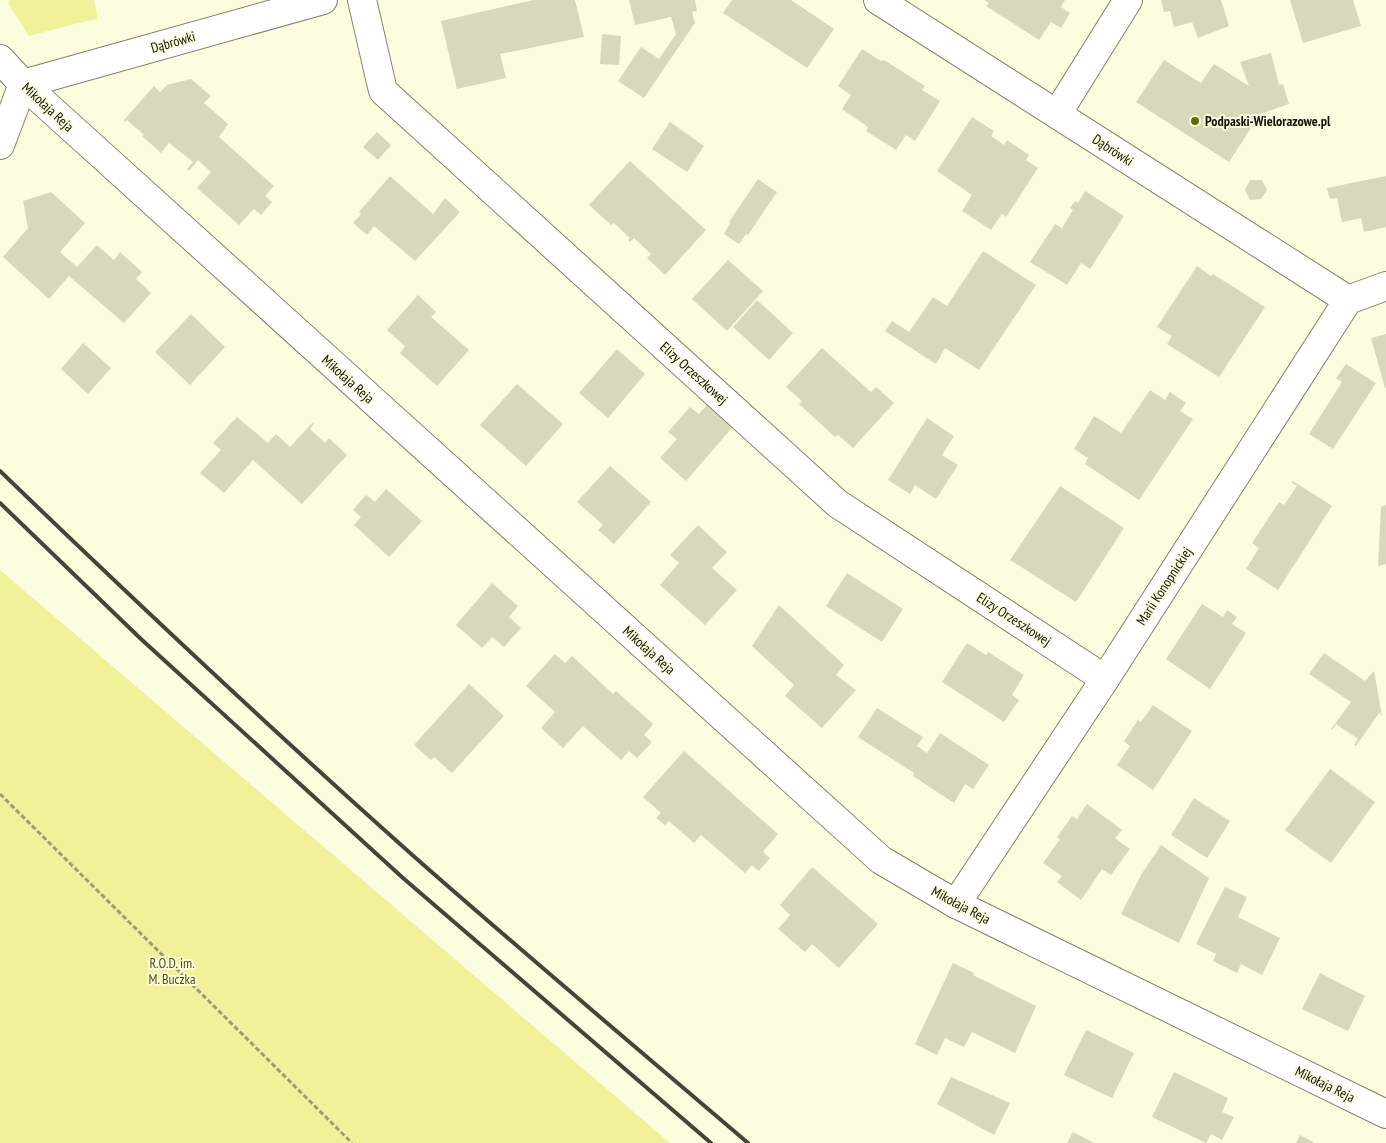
<svg xmlns="http://www.w3.org/2000/svg" width="1386" height="1143" font-family="'PT Sans Narrow',sans-serif">
<style>
.green{fill:#f0f199}
.building{fill:#d8d9bb}
.lines{fill:none;stroke-linecap:round;stroke-linejoin:round}
.minor-casing{stroke:#828267;stroke-width:30}
.path{stroke:#9b9b85;stroke-width:3;stroke-dasharray:5 2.5;stroke-linecap:butt}
.minor{stroke:#fff;stroke-width:28}
.rail{stroke:#454537;stroke-width:4}
.poi-dot{fill:#696700;stroke:#fcfdde;stroke-width:2}
.labels{text-anchor:middle;dominant-baseline:central;stroke-width:4;stroke-linejoin:round;paint-order:stroke}
.street-label{font-size:14px;fill:#111107;stroke:#fcfdde}
.poi-label{font-size:14px;font-weight:bold;fill:#111107;stroke:#fcfdde;text-anchor:start}
.park-label{font-size:14px;fill:#504f04;stroke:#fcfdde}
</style>
<rect width="100%" height="100%" fill="#fcfdde"/>
<g class="green">
<path d="M 10,0 L 94,0 L 98,19 L 82,22 L 29,36 L 8,3 Z"/>
<path d="M 0,570 L 670,1143 L 0,1143 Z"/>
</g>
<g class="building">
<path d="M 533,0 L 575,0 L 584,37 L 500,54 L 506,78 L 457,89 L 441,21 Z"/>
<path d="M 629,0 L 695,0 L 697,11 L 692,12 L 695,23 L 644,98 L 618,81 L 641,47 L 659,59 L 676,34 L 671,17 L 635,25 Z"/>
<path d="M 732,0 L 791,0 L 834,29 L 807,68 L 723,13 Z"/>
<path d="M 984,0 L 1065,0 L 1061,7 L 1070,13 L 1061,28 L 1051,22 L 1039,40 L 986,6 L 989,3 Z"/>
<path d="M 1161,0 L 1221,0 L 1229,26 L 1198,38 L 1192,22 L 1174,27 L 1170,11 L 1164,12 Z"/>
<path d="M 1290,0 L 1353,0 L 1361,26 L 1303,43 Z"/>
<path d="M 602,34 L 621,36 L 619,65 L 600,64 Z"/>
<path d="M 862,49 L 881,61 L 884,60 L 925,86 L 922,90 L 940,101 L 915,141 L 906,135 L 896,150 L 866,131 L 868,127 L 842,109 L 851,95 L 838,86 Z"/>
<path d="M 1271,53 L 1279,85 L 1283,84 L 1289,104 L 1260,114 L 1229,162 L 1136,102 L 1164,60 L 1201,83 L 1214,64 L 1249,86 L 1240,62 Z"/>
<path d="M 191,79 L 211,96 L 204,103 L 228,124 L 219,137 L 274,186 L 265,196 L 272,202 L 261,215 L 254,209 L 239,225 L 197,188 L 211,172 L 198,160 L 189,171 L 187,169 L 193,162 L 169,143 L 161,153 L 142,136 L 144,135 L 127,120 L 125,122 L 124,120 L 154,86 L 160,92 L 167,85 Z"/>
<path d="M 972,117 L 994,131 L 991,136 L 1004,145 L 1007,140 L 1029,155 L 1026,160 L 1038,168 L 1006,217 L 1002,214 L 991,230 L 962,211 L 972,195 L 937,171 Z"/>
<path d="M 670,122 L 704,146 L 687,172 L 652,149 Z"/>
<path d="M 377,132 L 391,145 L 378,160 L 363,147 Z"/>
<path d="M 630,161 L 706,230 L 665,275 L 647,258 L 651,254 L 634,238 L 630,242 L 628,240 L 630,238 L 614,223 L 611,225 L 589,205 Z"/>
<path d="M 390,176 L 433,214 L 445,198 L 460,212 L 415,261 L 374,226 L 367,235 L 353,223 L 361,214 L 359,212 Z"/>
<path d="M 1386,176 L 1386,227 L 1364,232 L 1361,218 L 1342,222 L 1337,198 L 1330,199 L 1327,188 Z"/>
<path d="M 758,179 L 777,192 L 748,235 L 746,234 L 739,244 L 724,234 L 730,223 L 729,222 Z"/>
<path d="M 1250,180 L 1262,180 L 1267,190 L 1261,199 L 1250,200 L 1245,190 Z"/>
<path d="M 1085,191 L 1124,216 L 1090,269 L 1081,263 L 1067,285 L 1030,262 L 1055,224 L 1062,228 L 1073,210 L 1070,208 L 1075,201 L 1078,203 Z"/>
<path d="M 51,192 L 85,223 L 60,252 L 77,267 L 97,245 L 114,260 L 120,252 L 142,272 L 136,279 L 151,293 L 124,323 L 69,276 L 49,299 L 3,257 L 28,228 L 23,201 Z"/>
<path d="M 983,251 L 1036,285 L 979,370 L 945,348 L 936,364 L 885,331 L 892,321 L 909,332 L 933,297 L 947,306 Z"/>
<path d="M 728,260 L 763,291 L 727,331 L 692,299 Z"/>
<path d="M 1197,266 L 1211,276 L 1213,274 L 1265,307 L 1219,377 L 1167,344 L 1172,336 L 1157,327 Z"/>
<path d="M 418,295 L 436,312 L 431,317 L 469,350 L 437,386 L 400,353 L 405,346 L 387,330 Z"/>
<path d="M 757,300 L 793,333 L 769,360 L 733,327 Z"/>
<path d="M 191,314 L 225,347 L 190,385 L 155,352 Z"/>
<path d="M 1386,334 L 1386,388 L 1385,388 L 1371,338 Z"/>
<path d="M 83,343 L 111,368 L 88,394 L 61,369 Z"/>
<path d="M 822,348 L 871,392 L 876,387 L 894,403 L 853,448 L 838,435 L 835,437 L 799,404 L 802,401 L 786,387 Z"/>
<path d="M 617,349 L 645,374 L 608,418 L 579,393 Z"/>
<path d="M 1346,364 L 1376,383 L 1333,449 L 1309,434 L 1342,382 L 1336,378 Z"/>
<path d="M 517,384 L 563,424 L 526,466 L 480,425 Z"/>
<path d="M 1150,390 L 1165,400 L 1170,392 L 1186,403 L 1180,411 L 1193,419 L 1139,500 L 1085,464 L 1088,458 L 1074,449 L 1094,416 L 1121,433 Z"/>
<path d="M 712,399 L 738,421 L 686,481 L 660,458 L 677,439 L 668,432 L 690,407 L 699,414 Z"/>
<path d="M 237,417 L 268,443 L 276,434 L 290,447 L 312,423 L 314,424 L 310,429 L 325,443 L 329,438 L 347,455 L 302,504 L 253,460 L 224,493 L 200,473 L 221,450 L 213,443 Z"/>
<path d="M 927,418 L 954,436 L 942,455 L 958,465 L 936,499 L 915,485 L 910,494 L 888,480 Z"/>
<path d="M 610,466 L 651,502 L 614,544 L 598,530 L 603,525 L 577,502 Z"/>
<path d="M 1293,481 L 1332,506 L 1278,590 L 1246,569 L 1259,548 L 1252,543 L 1279,502 L 1284,505 L 1297,486 L 1292,483 Z"/>
<path d="M 1060,486 L 1124,528 L 1076,602 L 1010,560 Z"/>
<path d="M 386,489 L 422,521 L 389,557 L 354,525 L 361,517 L 353,510 L 366,495 L 375,502 Z"/>
<path d="M 1386,505 L 1386,564 L 1378,566 L 1381,507 Z"/>
<path d="M 698,525 L 727,552 L 712,568 L 737,590 L 705,625 L 660,585 L 679,563 L 670,555 Z"/>
<path d="M 847,573 L 903,609 L 882,642 L 826,606 Z"/>
<path d="M 492,583 L 518,606 L 509,617 L 521,628 L 504,647 L 492,637 L 482,648 L 456,625 Z"/>
<path d="M 1202,604 L 1223,617 L 1227,610 L 1237,617 L 1232,624 L 1246,633 L 1210,689 L 1166,659 Z"/>
<path d="M 779,605 L 844,665 L 836,675 L 856,690 L 822,728 L 785,696 L 794,685 L 752,646 Z"/>
<path d="M 967,643 L 986,655 L 988,652 L 1024,675 L 1012,695 L 1019,700 L 1004,722 L 942,682 Z"/>
<path d="M 1324,653 L 1365,681 L 1374,671 L 1382,716 L 1381,716 L 1380,712 L 1356,746 L 1354,745 L 1358,739 L 1336,724 L 1332,730 L 1331,729 L 1351,702 L 1309,674 Z"/>
<path d="M 555,654 L 565,663 L 572,656 L 613,694 L 616,691 L 653,724 L 644,735 L 652,742 L 637,758 L 629,751 L 621,760 L 583,726 L 563,748 L 541,728 L 555,712 L 526,686 Z"/>
<path d="M 469,684 L 504,716 L 452,773 L 434,757 L 431,760 L 414,745 Z"/>
<path d="M 1153,705 L 1192,731 L 1153,790 L 1117,765 L 1130,746 L 1124,741 L 1138,720 L 1141,722 Z"/>
<path d="M 877,708 L 923,737 L 917,746 L 927,753 L 940,733 L 989,765 L 973,789 L 965,784 L 954,803 L 913,776 L 914,773 L 858,737 Z"/>
<path d="M 684,751 L 778,834 L 763,852 L 770,858 L 759,871 L 752,865 L 745,873 L 701,835 L 694,843 L 669,821 L 665,825 L 656,818 L 661,813 L 643,797 Z"/>
<path d="M 1330,769 L 1375,802 L 1331,863 L 1285,830 Z"/>
<path d="M 1194,798 L 1230,821 L 1207,858 L 1171,835 Z"/>
<path d="M 1087,804 L 1122,830 L 1115,838 L 1130,849 L 1111,875 L 1102,869 L 1081,900 L 1057,882 L 1062,876 L 1043,863 L 1060,839 L 1057,837 L 1072,816 L 1077,819 Z"/>
<path d="M 1161,845 L 1209,878 L 1179,943 L 1121,914 L 1141,875 Z"/>
<path d="M 812,867 L 878,924 L 839,968 L 812,944 L 805,952 L 778,929 L 790,915 L 780,905 Z"/>
<path d="M 1225,887 L 1247,897 L 1238,917 L 1280,938 L 1262,975 L 1241,964 L 1237,973 L 1213,961 L 1216,954 L 1196,944 Z"/>
<path d="M 953,963 L 974,973 L 973,975 L 1036,1006 L 1015,1053 L 972,1032 L 964,1047 L 945,1038 L 937,1055 L 915,1044 Z"/>
<path d="M 1320,973 L 1365,996 L 1348,1031 L 1302,1009 Z"/>
<path d="M 1086,1030 L 1134,1053 L 1112,1098 L 1064,1075 Z"/>
<path d="M 1174,1072 L 1228,1098 L 1222,1112 L 1234,1117 L 1222,1140 L 1211,1134 L 1206,1143 L 1152,1117 Z"/>
<path d="M 951,1077 L 1010,1103 L 994,1135 L 937,1104 Z"/>
<path d="M 1073,1132 L 1094,1143 L 1067,1143 Z"/>
<path d="M 1300,1135 L 1315,1143 L 1296,1143 Z"/>
</g>
<g class="lines">
<defs>
<g id="minor">
<path d="M 362,0 L 383,91 L 838,504 L 1105,679"/>
<path d="M 878,0 L 1348,300"/>
<path d="M 0,59 L 23,84 L 881,860 L 956,904 L 1386,1114"/>
<path d="M 1057,114 L 1128,0"/>
<path d="M 0,145 L 23,84 L 323,0"/>
<path d="M 956,904 L 1105,679 L 1348,300 L 1386,286"/>
</g>
</defs>
<use href="#minor" class="minor-casing"/>
<path class="path" d="M 0,794 L 352,1143"/>
<use href="#minor" class="minor"/>
<g class="rail">
<path d="M 0,471 C 137,603 276,734 418,860 C 527,956 638,1049 748,1143"/>
<path d="M 0,503 L 141,639 L 403,878 L 711,1143"/>
</g>
</g>
<circle class="poi-dot" cx="1195" cy="121" r="5"/>
<g class="labels">
<g class="street-label">
<text transform="translate(173 42) rotate(-16)">Dąbrówki</text>
<text transform="translate(48 107) rotate(43)">Mikołaja Reja</text>
<text transform="translate(1113 150) rotate(33)">Dąbrówki</text>
<text transform="translate(694 373) rotate(42)">Elizy Orzeszkowej</text>
<text transform="translate(348 379) rotate(42)">Mikołaja Reja</text>
<text transform="translate(1164 586) rotate(-57)">Marii Konopnickiej</text>
<text transform="translate(1014 619) rotate(33)">Elizy Orzeszkowej</text>
<text transform="translate(649 650) rotate(42)">Mikołaja Reja</text>
<text transform="translate(961 905) rotate(28)">Mikołaja Reja</text>
<text transform="translate(1325 1084) rotate(26)">Mikołaja Reja</text>
</g>
<g class="poi-label">
<text x="1205" y="121">Podpaski-Wielorazowe.pl</text>
</g>
<g class="park-label">
<text x="172" y="963">R.O.D. im.<tspan x="172" dy="16">M. Buczka</tspan></text>
</g>
</g>
</svg>
